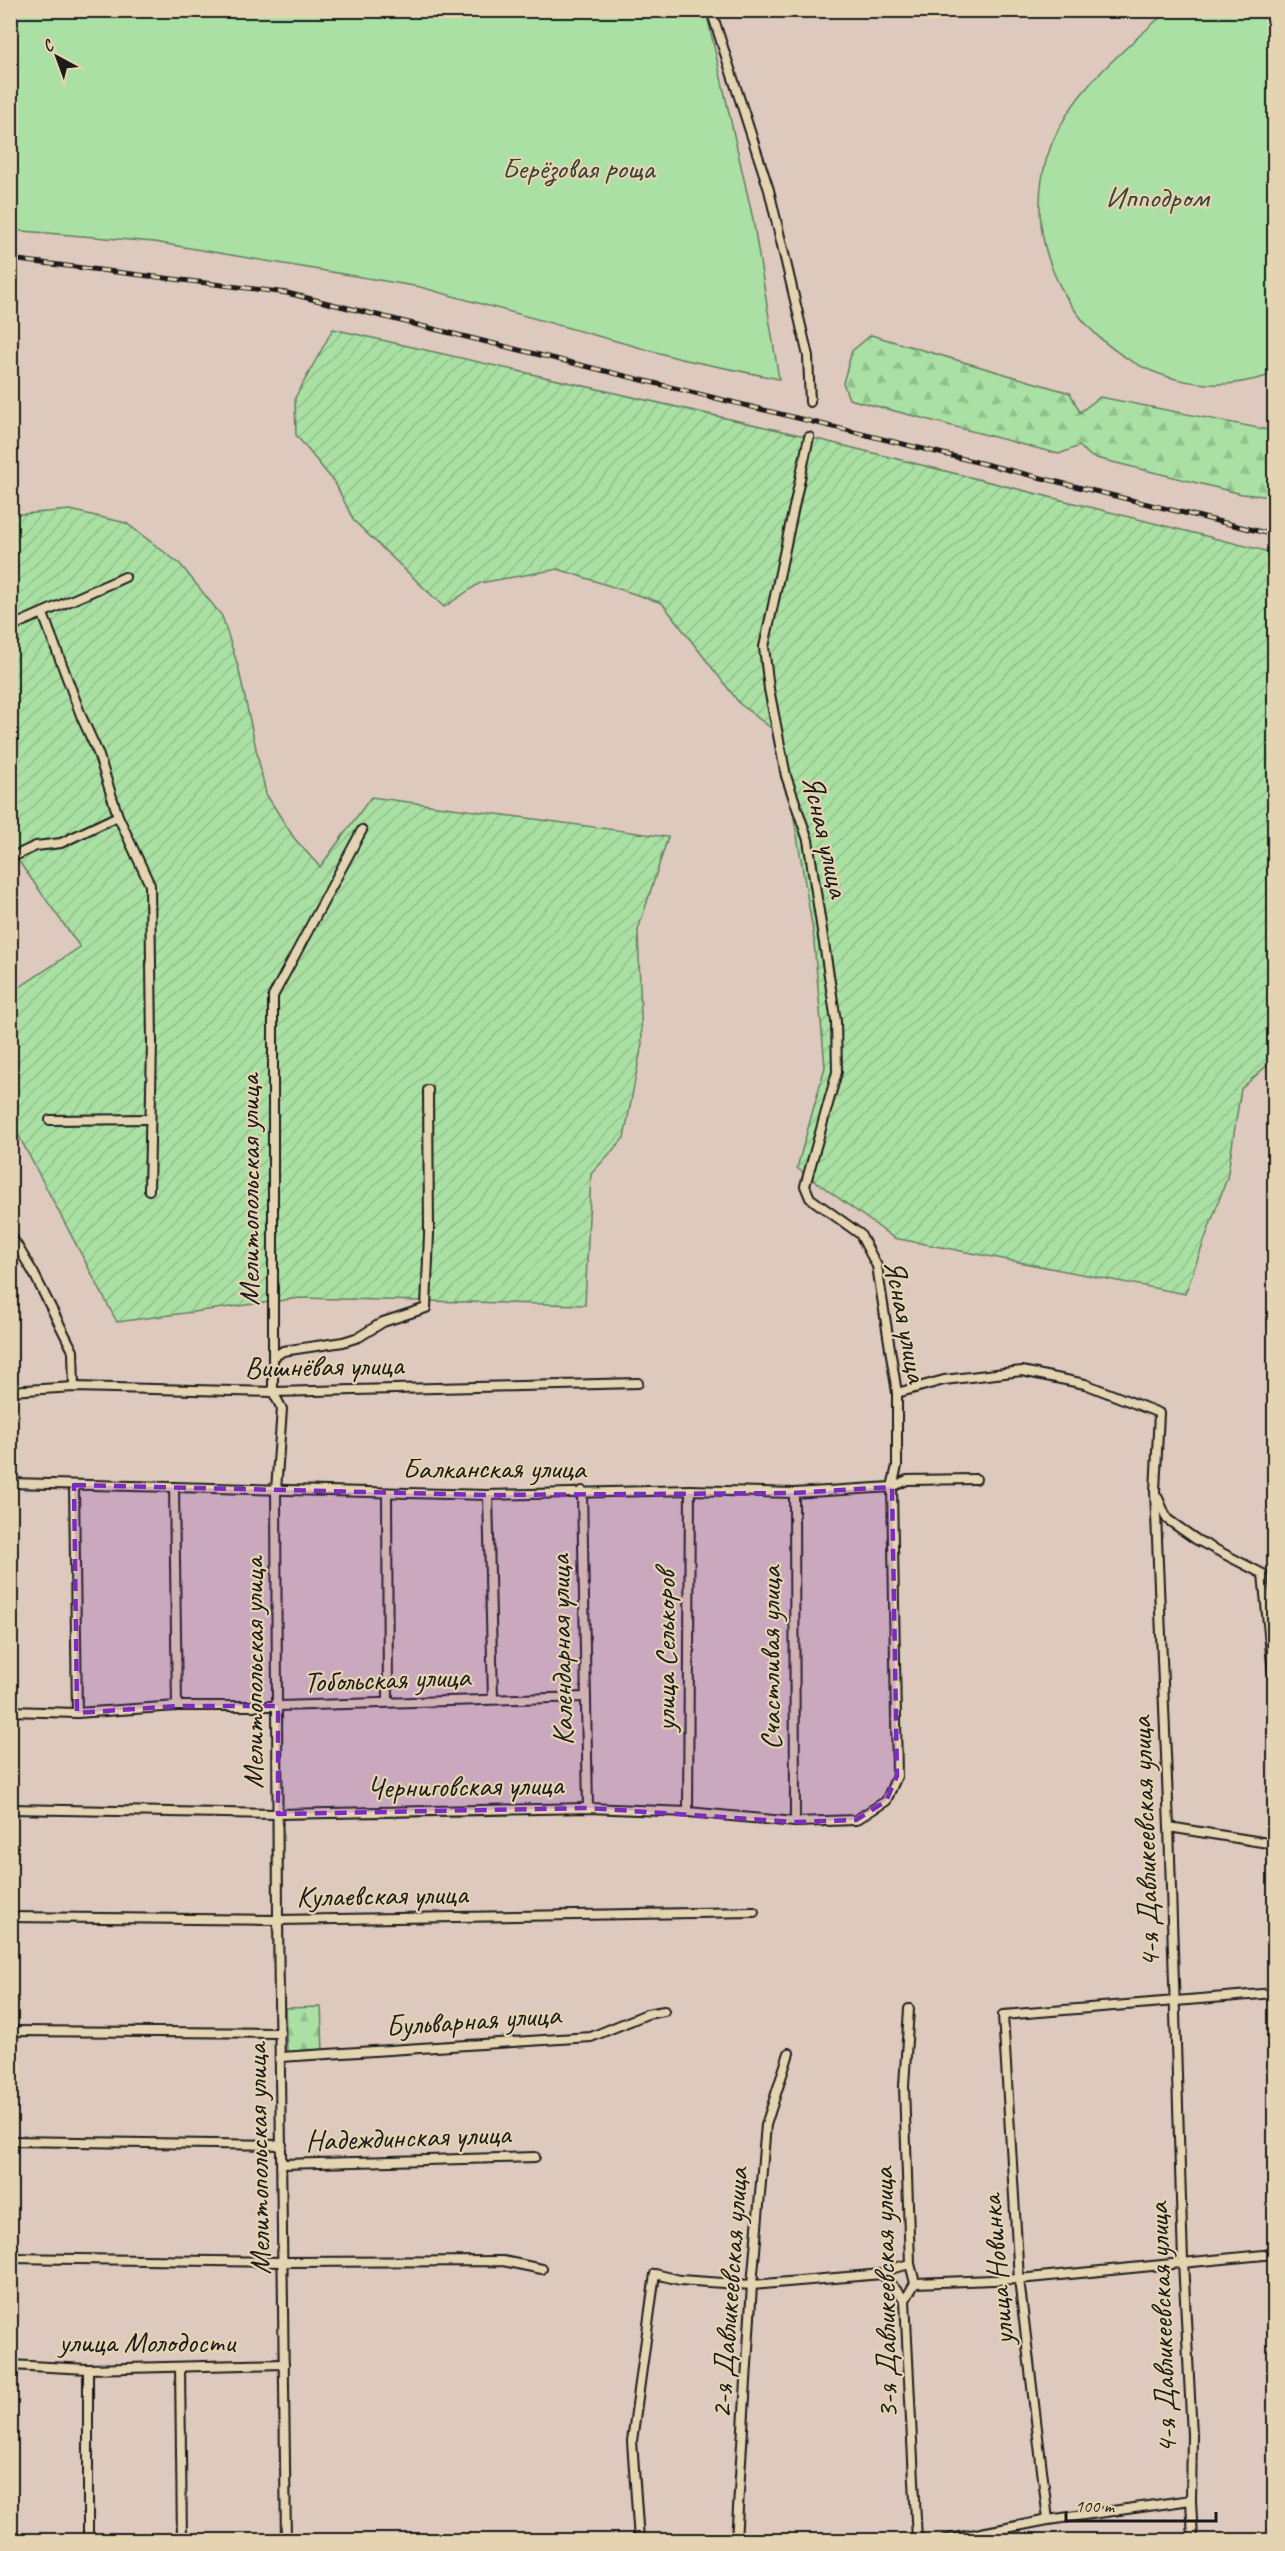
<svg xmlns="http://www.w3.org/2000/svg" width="1285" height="2551" font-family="Caveat,sans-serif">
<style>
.forest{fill:url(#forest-firs);stroke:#637e60;stroke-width:1.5}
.park{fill:#aae0a3;stroke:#637e60;stroke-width:1.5}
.garden{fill:url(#garden-furrows);stroke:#637e60;stroke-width:1.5}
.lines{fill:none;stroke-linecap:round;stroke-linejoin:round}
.street-casing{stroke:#1c1c1c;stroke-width:12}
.street{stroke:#e5d4b1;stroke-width:8}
.rail-casing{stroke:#1c1c1c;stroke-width:5}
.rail{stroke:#e5d4b1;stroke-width:3;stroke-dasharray:9;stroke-linecap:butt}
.marked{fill:#7b2cbf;fill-opacity:0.2;stroke:#7b2cbf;stroke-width:4.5;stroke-dasharray:12 8;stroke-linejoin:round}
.labels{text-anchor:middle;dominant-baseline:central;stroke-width:4.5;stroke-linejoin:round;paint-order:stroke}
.park-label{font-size:30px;fill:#384337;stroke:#e5d4b1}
.street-label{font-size:30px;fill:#1c1c1c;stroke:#e5d4b1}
</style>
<defs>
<pattern id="forest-firs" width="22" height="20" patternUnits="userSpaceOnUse" patternTransform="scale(1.5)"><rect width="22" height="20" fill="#aae0a3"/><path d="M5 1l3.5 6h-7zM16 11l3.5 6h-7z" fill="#92c08c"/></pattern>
<pattern id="garden-furrows" width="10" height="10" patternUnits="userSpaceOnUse" patternTransform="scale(1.5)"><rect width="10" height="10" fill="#aae0a3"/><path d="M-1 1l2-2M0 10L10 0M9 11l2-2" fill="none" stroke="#92c08c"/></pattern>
</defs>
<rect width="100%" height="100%" fill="#dec9be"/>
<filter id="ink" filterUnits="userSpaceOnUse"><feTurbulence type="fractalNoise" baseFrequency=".0167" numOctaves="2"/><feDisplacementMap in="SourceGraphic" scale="12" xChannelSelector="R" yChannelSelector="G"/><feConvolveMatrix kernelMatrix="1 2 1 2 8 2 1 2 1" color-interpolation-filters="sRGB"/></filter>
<g filter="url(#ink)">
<g class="forest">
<path d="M 871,335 L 1070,393 L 1080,412 L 1100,397 L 1274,431 L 1274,497 L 1242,494 L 1092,457 L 1079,446 L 1059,454 L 849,399 L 843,383 L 852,351 Z"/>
<path d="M 321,2007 L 323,2051 L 287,2052 L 285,2008 Z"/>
</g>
<g class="park">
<path d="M 1168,10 L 1274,11 L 1274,374 C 1249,382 1224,387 1198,383 C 1086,370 1009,250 1052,143 C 1075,87 1124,51 1168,10 Z"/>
<path d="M 10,11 L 706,11 L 753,219 L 779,379 L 681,359 L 420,287 L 154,242 L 11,230 Z"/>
</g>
<g class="garden">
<path d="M 333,329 L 809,437 L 1274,553 L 1274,1059 L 1241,1089 L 1227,1178 L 1185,1294 L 894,1238 L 797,1168 L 825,1067 L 813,931 L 780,735 L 740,704 L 662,603 L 558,569 L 480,583 L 444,607 L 354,521 L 335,483 L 296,435 L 295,398 Z"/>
<path d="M 70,510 L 126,523 L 180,564 L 222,616 L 238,666 L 266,794 L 294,838 L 320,867 L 371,797 L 668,837 L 638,930 L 642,1044 L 624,1138 L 591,1174 L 585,1305 L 300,1298 L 117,1322 L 11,1121 L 11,993 L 80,947 L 20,863 L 11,856 L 11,515 Z"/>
</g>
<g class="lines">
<defs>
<g id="street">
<path d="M 711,10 L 769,190 L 808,356 L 810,402"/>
<path d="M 43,614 L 82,718 L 98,753 L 118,816 L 150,885 L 152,1042 L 149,1190"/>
<path d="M 10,627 L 125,577"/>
<path d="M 10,858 L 36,846 L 61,843 L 118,816"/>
<path d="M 50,1120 L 150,1119"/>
<path d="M 10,1234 L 33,1272 L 73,1351 L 74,1387"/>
<path d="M 274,1357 L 283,1351 L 343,1342 L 359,1337 L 383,1322 L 426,1308 L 429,1234 L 428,1090"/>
<path d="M 10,1391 L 74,1387 L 273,1392 L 638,1383"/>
<path d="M 897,1393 L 944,1380 L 1022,1371 L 1085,1384 L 1159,1413 L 1155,1491 L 1169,1827 L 1183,2261 L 1192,2435 L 1191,2500 L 1193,2540"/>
<path d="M 10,1483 L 488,1495 L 690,1490 L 794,1493 L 892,1487 L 907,1480 L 976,1479"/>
<path d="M 74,1485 L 77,1713"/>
<path d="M 174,1487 L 177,1706"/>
<path d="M 582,1491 L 588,1808"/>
<path d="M 387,1493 L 388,1701"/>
<path d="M 794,1493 L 795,1822"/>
<path d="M 488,1495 L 493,1699"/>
<path d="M 1158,1498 L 1167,1519 L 1197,1540 L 1263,1574 L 1274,1684"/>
<path d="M 10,1711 L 77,1713 L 177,1706 L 278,1706 L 586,1697"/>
<path d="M 10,1809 L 278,1814 L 588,1808 L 688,1812 L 795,1822 L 856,1820 L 886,1801 L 897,1776 L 892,1487 L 897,1466 L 897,1393 L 877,1266 L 860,1234 L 810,1198 L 805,1186 L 837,1072 L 836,1021 L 808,840 L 786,776 L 769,689 L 764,647 L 809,437"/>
<path d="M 688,1812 L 690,1490"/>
<path d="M 1169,1827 L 1274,1844"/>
<path d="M 10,1917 L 278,1920 L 754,1912"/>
<path d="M 909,2009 L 904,2086 L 910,2264 L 915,2283 L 905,2300 L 917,2540"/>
<path d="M 10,2031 L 280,2033"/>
<path d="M 281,2057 L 591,2037 L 647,2014 L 664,2011"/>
<path d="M 10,2141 L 282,2145"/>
<path d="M 282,2164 L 535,2157"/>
<path d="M 10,2258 L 284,2262 L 503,2261 L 542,2269"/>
<path d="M 882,2274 L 905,2300"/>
<path d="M 915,2283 L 1019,2279 L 1274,2254"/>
<path d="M 10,2365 L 88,2369 L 284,2364"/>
<path d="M 180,2368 L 182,2540"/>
<path d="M 1048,2520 L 1019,2279 L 1003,2015 L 1274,1993"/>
<path d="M 88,2540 L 88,2369"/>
<path d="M 286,2540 L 278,1920 L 276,1490 L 282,1409 L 273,1392 L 273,996 L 362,830"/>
<path d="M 639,2540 L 632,2441 L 655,2274 L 680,2280 L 752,2285 L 882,2274 L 894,2268 L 910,2264"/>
<path d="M 736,2540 L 752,2285 L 766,2125 L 789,2053"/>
<path d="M 945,2540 L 1048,2520 L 1191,2500"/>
</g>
</defs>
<use href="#street" class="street-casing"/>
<use href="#street" class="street"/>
<defs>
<path id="rail" d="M 10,259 L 287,293 L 1274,535"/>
</defs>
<use href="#rail" class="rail-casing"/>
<use href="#rail" class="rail"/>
</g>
</g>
<path class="marked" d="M 74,1485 L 488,1495 L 794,1493 L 892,1487 L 897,1776 L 886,1801 L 856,1820 L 795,1822 L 588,1808 L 278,1814 L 278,1706 L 177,1706 L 77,1713 Z"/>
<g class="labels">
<g class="park-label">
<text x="578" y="168">Берёзовая роща</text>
<text x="1157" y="197">Ипподром</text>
</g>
<g class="street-label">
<text transform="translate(826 836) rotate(77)">Ясная улица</text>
<text transform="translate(249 1190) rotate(-90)">Мелитопольская улица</text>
<text transform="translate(906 1321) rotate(79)">Ясная улица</text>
<text transform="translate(324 1366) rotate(-1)">Вишнёвая улица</text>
<text x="494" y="1468">Балканская улица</text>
<text transform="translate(561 1650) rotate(-91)">Календарная улица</text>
<text transform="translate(665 1651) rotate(-90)">улица Селькоров</text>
<text transform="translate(770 1658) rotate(-90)">Счастливая улица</text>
<text transform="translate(253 1673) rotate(-90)">Мелитопольская улица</text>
<text transform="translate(387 1679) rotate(-2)">Тобольская улица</text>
<text transform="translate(465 1786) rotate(-1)">Черниговская улица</text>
<text transform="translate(1145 1842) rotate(-92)">4-я Давликеевская улица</text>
<text transform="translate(382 1895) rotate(-1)">Кулаевская улица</text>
<text transform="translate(473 2020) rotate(-4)">Бульварная улица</text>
<text transform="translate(408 2137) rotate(-2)">Надеждинская улица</text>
<text transform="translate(258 2159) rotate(-91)">Мелитопольская улица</text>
<text transform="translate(997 2270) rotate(-95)">улица Новинка</text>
<text transform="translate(729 2293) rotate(-86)">2-я Давликеевская улица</text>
<text transform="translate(885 2293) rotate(-91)">3-я Давликеевская улица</text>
<text transform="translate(1162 2328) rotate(-92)">4-я Давликеевская улица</text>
<text x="147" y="2342">улица Молодости</text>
</g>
</g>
<rect width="1285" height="2551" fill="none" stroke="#e5d4b1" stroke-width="36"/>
<rect x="18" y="18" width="1249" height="2515" fill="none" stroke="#1c1c1c" stroke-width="2" filter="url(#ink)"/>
<g transform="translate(57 57) rotate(319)" stroke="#e5d4b1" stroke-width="4.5" paint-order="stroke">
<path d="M0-4.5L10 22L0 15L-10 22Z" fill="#1c1c1c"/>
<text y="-9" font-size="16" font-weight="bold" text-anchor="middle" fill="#1c1c1c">С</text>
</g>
<path d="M1066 2512v9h150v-9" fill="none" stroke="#1c1c1c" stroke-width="3"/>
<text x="1075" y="2512" font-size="18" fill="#1c1c1c" stroke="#e5d4b1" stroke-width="4.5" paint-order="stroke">100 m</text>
</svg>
